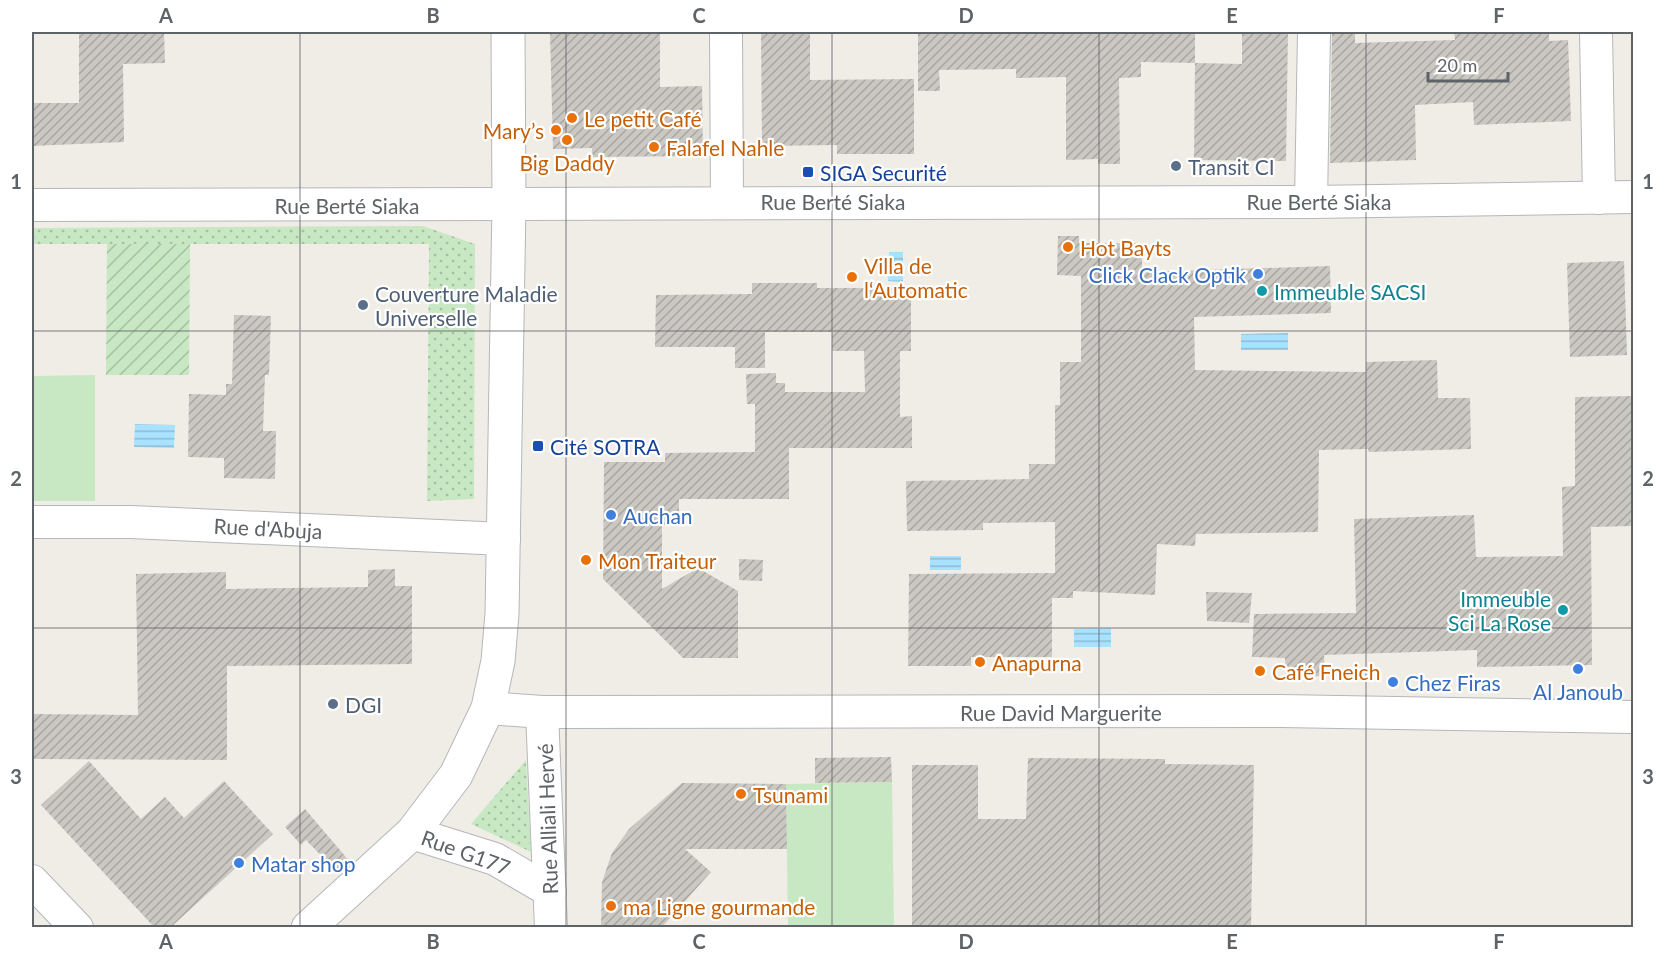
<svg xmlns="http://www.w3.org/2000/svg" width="1665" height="959" font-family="Lato,sans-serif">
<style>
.grass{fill:url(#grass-dots)}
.park{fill:#c7e8c3}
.garden{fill:url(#garden-furrows)}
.water{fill:url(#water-rules)}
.building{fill:url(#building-hatch)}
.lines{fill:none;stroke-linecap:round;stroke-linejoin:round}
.minor-casing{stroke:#b4b7bb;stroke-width:34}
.tertiary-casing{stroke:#b4b7bb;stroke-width:35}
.minor{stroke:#fff;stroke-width:32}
.tertiary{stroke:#fff;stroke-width:33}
.grid{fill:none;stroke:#5e6367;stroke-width:1.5;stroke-opacity:0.55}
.food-dot{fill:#e8710a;stroke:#fff;stroke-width:2}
.service-dot{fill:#5c6f8a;stroke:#fff;stroke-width:2}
.transit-dot{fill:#1a4fb4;stroke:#fff;stroke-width:2}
.shop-dot{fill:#3f7fe0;stroke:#fff;stroke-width:2}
.culture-dot{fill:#0f9aa8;stroke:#fff;stroke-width:2}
.labels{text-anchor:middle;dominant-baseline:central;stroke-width:4.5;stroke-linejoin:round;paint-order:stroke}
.food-label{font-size:21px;fill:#c56008;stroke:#fff;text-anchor:start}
.service-label{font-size:21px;fill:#4e5e75;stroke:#fff;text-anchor:start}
.transit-label{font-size:21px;fill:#164399;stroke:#fff;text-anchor:start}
.street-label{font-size:21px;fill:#5e6367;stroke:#fff}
.shop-label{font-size:21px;fill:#366cbe;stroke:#fff;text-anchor:start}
.culture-label{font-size:21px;fill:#0d838f;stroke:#fff;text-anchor:start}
.neatline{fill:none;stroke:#5e6367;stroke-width:2}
.grid-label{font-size:20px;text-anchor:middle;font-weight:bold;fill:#5e6367}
</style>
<defs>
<pattern id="grass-dots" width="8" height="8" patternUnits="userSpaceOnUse" patternTransform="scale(1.5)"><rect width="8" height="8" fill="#c7e8c3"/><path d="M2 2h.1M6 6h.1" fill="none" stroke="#a5c0a2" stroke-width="1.8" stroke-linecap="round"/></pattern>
<pattern id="garden-furrows" width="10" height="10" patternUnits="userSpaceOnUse" patternTransform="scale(1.5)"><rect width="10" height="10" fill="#c7e8c3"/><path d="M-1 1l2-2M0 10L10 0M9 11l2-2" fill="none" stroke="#a5c0a2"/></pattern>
<pattern id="water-rules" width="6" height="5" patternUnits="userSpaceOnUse" patternTransform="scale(1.5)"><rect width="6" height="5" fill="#a8e2ff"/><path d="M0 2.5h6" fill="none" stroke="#8cbbd2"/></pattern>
<pattern id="building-hatch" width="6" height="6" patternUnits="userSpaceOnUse" patternTransform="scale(1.5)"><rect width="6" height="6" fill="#cbc8c2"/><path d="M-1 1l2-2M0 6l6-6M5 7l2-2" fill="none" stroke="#a8a6a1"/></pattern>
</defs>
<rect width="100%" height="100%" fill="#f0ede6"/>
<g class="grass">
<path d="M 423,226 L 475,244 L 474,499 L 427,501 L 429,244 L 32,244 L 32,228 Z"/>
<path d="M 526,760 L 531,852 L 471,824 Z"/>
</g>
<g class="park">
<path d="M 95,375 L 95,501 L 32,501 L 32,376 Z"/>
<path d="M 892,782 L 894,927 L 788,927 L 786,784 Z"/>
</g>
<path class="garden" d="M 107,244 L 190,244 L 189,375 L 106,375 Z"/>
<g class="water">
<path d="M 889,252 L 903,252 L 903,282 L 888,281 Z"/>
<path d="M 1288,333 L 1288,350 L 1241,350 L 1241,334 Z"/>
<path d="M 135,424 L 175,425 L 174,448 L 134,447 Z"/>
<rect x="930" y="556" width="31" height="14"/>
<path d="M 1111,628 L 1111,647 L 1074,647 L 1074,629 Z"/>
</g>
<g class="building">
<path d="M 79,32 L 164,32 L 165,63 L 123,64 L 124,142 L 32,146 L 32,103 L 79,103 Z"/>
<path d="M 550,32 L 660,32 L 660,87 L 702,86 L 703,156 L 592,157 L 592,148 L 553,149 Z"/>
<path d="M 761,32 L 810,32 L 810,80 L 914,79 L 914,154 L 837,154 L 837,145 L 762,146 Z"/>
<path d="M 918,32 L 1195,32 L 1195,63 L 1141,62 L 1141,77 L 1119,78 L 1120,164 L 1098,164 L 1098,159 L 1066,160 L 1066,77 L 1016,78 L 1016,69 L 939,70 L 940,91 L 918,91 Z"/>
<path d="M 1242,32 L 1288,32 L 1286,161 L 1194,160 L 1195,63 L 1242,64 Z"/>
<path d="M 1332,32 L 1355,32 L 1355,43 L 1455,40 L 1454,32 L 1549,32 L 1549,41 L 1568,40 L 1571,121 L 1474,125 L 1473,102 L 1415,105 L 1416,160 L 1330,163 Z"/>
<path d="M 1058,236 L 1079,236 L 1079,243 L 1142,243 L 1142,272 L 1330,266 L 1331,313 L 1194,317 L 1195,370 L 1366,372 L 1366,362 L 1437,360 L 1438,398 L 1470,398 L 1471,449 L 1369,452 L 1368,449 L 1319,450 L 1318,532 L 1196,534 L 1195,546 L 1157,544 L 1155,595 L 1073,591 L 1073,598 L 1052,598 L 1052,657 L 971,657 L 971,666 L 908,666 L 909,574 L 1055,573 L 1055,522 L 983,523 L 983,530 L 907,531 L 906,481 L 1029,479 L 1029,464 L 1055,464 L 1055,405 L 1060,405 L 1060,362 L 1081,362 L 1081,276 L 1057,275 Z"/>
<path d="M 1624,261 L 1627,355 L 1570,357 L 1567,263 Z"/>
<path d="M 752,283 L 817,283 L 817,288 L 911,288 L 911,351 L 900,351 L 900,417 L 912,416 L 912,448 L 789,448 L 789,499 L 679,499 L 679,524 L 662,525 L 662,589 L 698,568 L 738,591 L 738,658 L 683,658 L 603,579 L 604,462 L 665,462 L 665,453 L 755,452 L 755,404 L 747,404 L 746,374 L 776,373 L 776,383 L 785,383 L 785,392 L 865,392 L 864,351 L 832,351 L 832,332 L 765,332 L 765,368 L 735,368 L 735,347 L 655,347 L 656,295 L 752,294 Z"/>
<path d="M 234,315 L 271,316 L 269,375 L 265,375 L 263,431 L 276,431 L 275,479 L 224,478 L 224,458 L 188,457 L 189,394 L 226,395 L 226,384 L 232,384 Z"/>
<path d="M 1634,396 L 1634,526 L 1591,527 L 1592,665 L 1477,667 L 1477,650 L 1324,655 L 1325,676 L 1286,677 L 1285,658 L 1252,657 L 1254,614 L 1356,613 L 1354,519 L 1474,515 L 1476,557 L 1563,556 L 1562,487 L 1575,486 L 1575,397 Z"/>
<path d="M 739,559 L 763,560 L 762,581 L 739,580 Z"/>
<path d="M 395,569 L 395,586 L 412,586 L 412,664 L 227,666 L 227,760 L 32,759 L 32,714 L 138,715 L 136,574 L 226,572 L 226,589 L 368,587 L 368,570 Z"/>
<path d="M 1206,592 L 1252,593 L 1249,623 L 1207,621 Z"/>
<path d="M 891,757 L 892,782 L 815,783 L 815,758 Z"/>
<path d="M 1028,758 L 1165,759 L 1165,764 L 1254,765 L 1251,927 L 912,927 L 912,765 L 978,765 L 978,819 L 1026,819 Z"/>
<path d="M 89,761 L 141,819 L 165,797 L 184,818 L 224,781 L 273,834 L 171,927 L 154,927 L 41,805 Z"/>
<path d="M 682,783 L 786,784 L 787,849 L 685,849 L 711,872 L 662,927 L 601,927 L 602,882 L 612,853 L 629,829 Z"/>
<path d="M 305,809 L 351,863 L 339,874 L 306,840 L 301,845 L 285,827 Z"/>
</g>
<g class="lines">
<defs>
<g id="minor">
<path d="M 726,32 L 727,201"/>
<path d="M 1596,32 L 1599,198"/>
<path d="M 1311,202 L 1314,32"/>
<path d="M 32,205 L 1311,202 L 1634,197"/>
<path d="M 32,522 L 131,522 L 504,539"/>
<path d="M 488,708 L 542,712 L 1281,711 L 1634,717"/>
<path d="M 542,712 L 551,928"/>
<path d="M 412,833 L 495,859 L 550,891"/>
<path d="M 32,881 L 77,928"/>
</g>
<path id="tertiary" d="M 308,928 L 412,833 L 456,775 L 488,708 L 498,661 L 502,614 L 509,204 L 508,32"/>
</defs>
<use href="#minor" class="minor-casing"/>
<use href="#tertiary" class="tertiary-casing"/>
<use href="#minor" class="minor"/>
<use href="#tertiary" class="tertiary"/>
</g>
<path class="grid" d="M 300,32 L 300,928M 566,32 L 566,928M 832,32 L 832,928M 1099,32 L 1099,928M 1366,32 L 1366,928M 32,331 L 1634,331M 32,628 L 1634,628"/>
<g class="food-dot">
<circle cx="572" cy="118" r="6"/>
<circle cx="556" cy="130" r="6"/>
<circle cx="567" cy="140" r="6"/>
<circle cx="654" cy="147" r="6"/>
<circle cx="1068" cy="247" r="6"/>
<circle cx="852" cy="277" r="6"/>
<circle cx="586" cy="560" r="6"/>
<circle cx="980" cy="662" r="6"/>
<circle cx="1260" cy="671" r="6"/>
<circle cx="741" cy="794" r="6"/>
<circle cx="611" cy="906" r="6"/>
</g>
<g class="service-dot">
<circle cx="1176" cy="166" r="6"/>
<circle cx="363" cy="305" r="6"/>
<circle cx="333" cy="704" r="6"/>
</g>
<g class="transit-dot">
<rect x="802" y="166" width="12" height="12" rx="3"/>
<rect x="532" y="440" width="12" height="12" rx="3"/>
</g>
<g class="shop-dot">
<circle cx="1258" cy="274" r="6"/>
<circle cx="611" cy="515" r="6"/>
<circle cx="1578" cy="669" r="6"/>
<circle cx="1393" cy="682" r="6"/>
<circle cx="239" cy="863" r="6"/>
</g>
<g class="culture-dot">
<circle cx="1262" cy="291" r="6"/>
<circle cx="1563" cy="610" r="6"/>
</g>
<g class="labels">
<g class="food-label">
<text x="584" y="118">Le petit Café</text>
<text x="544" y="130" text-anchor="end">Mary’s</text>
<text x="666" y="147">Falafel Nahle</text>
<text x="567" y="162" text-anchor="middle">Big Daddy</text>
<text x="1080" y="247">Hot Bayts</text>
<text x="864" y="265">Villa de<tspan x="864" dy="24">l‘Automatic</tspan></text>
<text x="598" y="560">Mon Traiteur</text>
<text x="992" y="662">Anapurna</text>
<text x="1272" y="671">Café Fneich</text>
<text x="753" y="794">Tsunami</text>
<text x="623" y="906">ma Ligne gourmande</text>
</g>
<g class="service-label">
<text x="1188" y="166">Transit CI</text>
<text x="375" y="293">Couverture Maladie<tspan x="375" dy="24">Universelle</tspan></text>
<text x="345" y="704">DGI</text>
</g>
<g class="transit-label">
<text x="820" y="172">SIGA Securité</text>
<text x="550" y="446">Cité SOTRA</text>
</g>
<g class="street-label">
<text x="833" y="201">Rue Berté Siaka</text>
<text x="1319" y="201">Rue Berté Siaka</text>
<text x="347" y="205">Rue Berté Siaka</text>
<text transform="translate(268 528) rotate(3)">Rue d'Abuja</text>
<text x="1061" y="712">Rue David Marguerite</text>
<text transform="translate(547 819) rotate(-92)">Rue Alliali Hervé</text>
<text transform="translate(466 852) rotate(20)">Rue G177</text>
</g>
<g class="shop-label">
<text x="1246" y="274" text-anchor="end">Click Clack Optik</text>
<text x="623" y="515">Auchan</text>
<text x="1405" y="682">Chez Firas</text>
<text x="1578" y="691" text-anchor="middle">Al Janoub</text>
<text x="251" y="863">Matar shop</text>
</g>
<g class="culture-label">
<text x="1274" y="291">Immeuble SACSI</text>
<text x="1551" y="598" text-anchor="end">Immeuble<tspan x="1551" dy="24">Sci La Rose</tspan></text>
</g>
</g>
<rect width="1665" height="959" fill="none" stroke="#ffffff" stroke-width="66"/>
<path d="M1428 72v9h80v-9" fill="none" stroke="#5e6367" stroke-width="3"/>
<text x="1437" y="72" font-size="18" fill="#5e6367" stroke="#ffffff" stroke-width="4.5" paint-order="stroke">20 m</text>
<rect x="33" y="33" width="1599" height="893" class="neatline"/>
<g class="grid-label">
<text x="166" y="23">A</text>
<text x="433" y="23">B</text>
<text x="699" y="23">C</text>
<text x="966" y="23">D</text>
<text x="1232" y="23">E</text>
<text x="1499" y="23">F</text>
<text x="16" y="189">1</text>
<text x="1648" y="189">1</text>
<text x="16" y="486">2</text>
<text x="1648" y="486">2</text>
<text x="16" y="784">3</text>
<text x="1648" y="784">3</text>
<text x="166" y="949">A</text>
<text x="433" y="949">B</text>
<text x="699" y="949">C</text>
<text x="966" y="949">D</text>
<text x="1232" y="949">E</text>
<text x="1499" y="949">F</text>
</g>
</svg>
